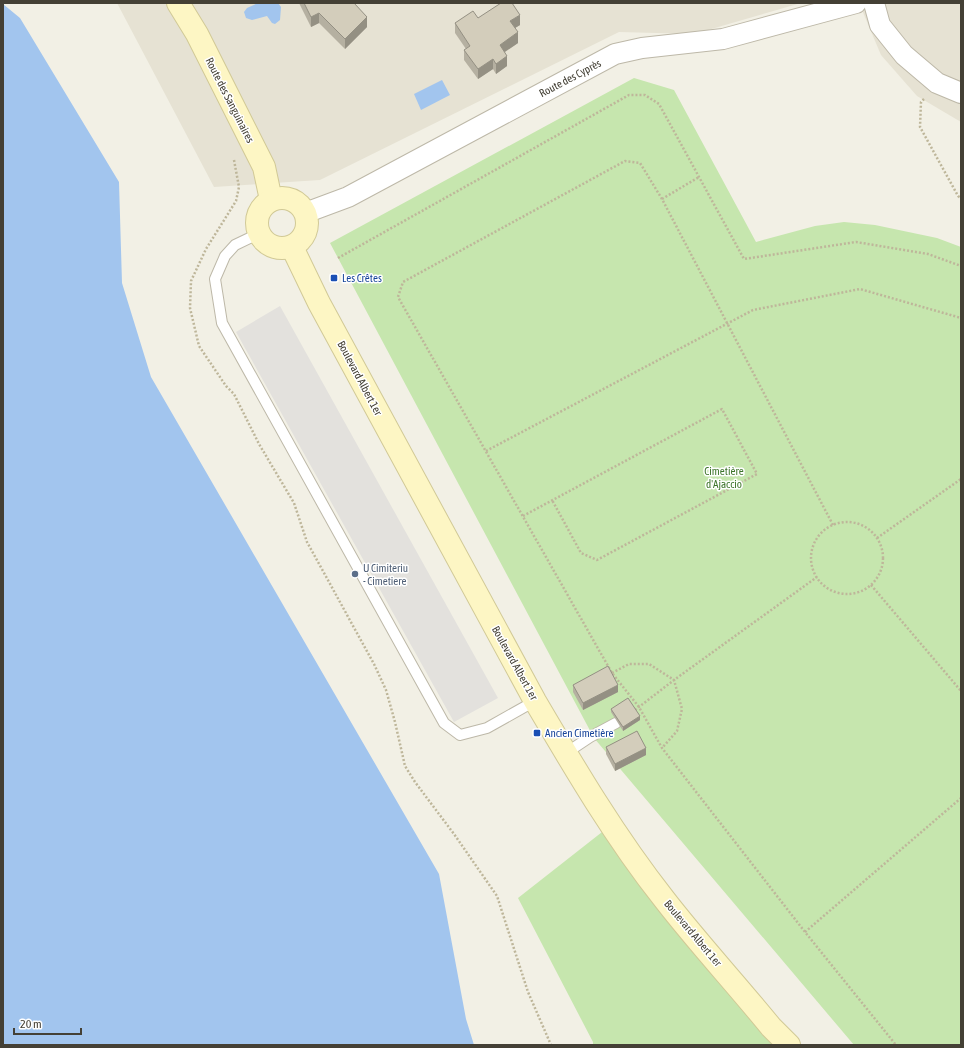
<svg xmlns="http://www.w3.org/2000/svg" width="964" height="1048" font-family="'Asap Condensed',sans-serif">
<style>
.residential{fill:#e6e2d3}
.green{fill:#c6e6ae}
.parking{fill:#e3e1dd}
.water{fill:#a2c5ee}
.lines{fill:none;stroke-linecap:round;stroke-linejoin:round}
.lane-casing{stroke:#bdb8a8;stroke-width:12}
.street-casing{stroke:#bdb8a8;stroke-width:22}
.secondary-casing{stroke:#d1c996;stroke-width:24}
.path{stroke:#beb69a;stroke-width:2.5;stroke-dasharray:2 2;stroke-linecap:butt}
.lane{stroke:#fff;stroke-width:10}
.street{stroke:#fff;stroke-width:20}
.secondary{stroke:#fdf6c4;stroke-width:22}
.wall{fill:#b5b0a1}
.shaded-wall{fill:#949083}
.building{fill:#d3cdbb;stroke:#949083}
.transit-dot{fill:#1a4fb4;stroke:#fff;stroke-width:1.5}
.service-dot{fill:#5c6f8a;stroke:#fff;stroke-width:1.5}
.labels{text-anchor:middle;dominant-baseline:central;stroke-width:3;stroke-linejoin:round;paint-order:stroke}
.street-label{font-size:11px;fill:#444035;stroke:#fff}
.transit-label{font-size:11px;fill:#164399;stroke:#fff;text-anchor:start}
.park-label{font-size:11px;fill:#3d742a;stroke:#fff}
.service-label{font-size:11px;fill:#4e5e75;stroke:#fff;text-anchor:start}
</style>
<rect width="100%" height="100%" fill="#f2f0e5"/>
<g class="residential">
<path d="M 117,3 L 801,3 L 694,34 L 619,32 L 320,180 L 214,187 Z"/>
<path d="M 859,3 L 961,3 L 961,122 L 917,96 L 881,55 Z"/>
</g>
<g class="green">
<path d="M 634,78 L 674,90 L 756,242 L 815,226 L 844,222 L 875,225 L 937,238 L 961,247 L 961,1045 L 854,1045 L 594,738 L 330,243 Z"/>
<path d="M 611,825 L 789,1045 L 593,1045 L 593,1042 L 518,898 Z"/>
</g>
<path class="parking" d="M 280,306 L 498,698 L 454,722 L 236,332 Z"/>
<g class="water">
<path d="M 258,3 L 278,3 L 281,7 L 280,20 L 275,24 L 272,23 L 267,16 L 252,20 L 246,18 L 244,12 L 247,8 Z"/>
<path d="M 3,4 L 20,18 L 119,182 L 122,283 L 151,377 L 439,874 L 466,1019 L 474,1045 L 3,1045 Z"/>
<path d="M 442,80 L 450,95 L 421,110 L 414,94 Z"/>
</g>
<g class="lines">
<defs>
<g id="lane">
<path d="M 258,234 L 235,245 L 225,256 L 215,279 L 222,323 L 444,723 L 460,735 L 487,728 L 535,701"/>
<path d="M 566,753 L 590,737 L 616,723"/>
</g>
<g id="street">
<path d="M 874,3 L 880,25 L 904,55 L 937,83 L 961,93"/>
<path d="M 305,213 L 348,197 L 615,54 L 642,48 L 723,39 L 856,3"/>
</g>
<g id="secondary">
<path d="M 178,3 L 197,34 L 264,167 L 271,200"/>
<circle cx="282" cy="223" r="25"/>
<path d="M 292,247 L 319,303 L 535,701 C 575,769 615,837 664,899 C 698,943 736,984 771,1027 L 789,1045"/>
</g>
</defs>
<use href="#lane" class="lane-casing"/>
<use href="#street" class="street-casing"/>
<use href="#secondary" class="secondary-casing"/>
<g class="path">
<path d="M 924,99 L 921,102 L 920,127 L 958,196 L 961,198"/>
<path d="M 234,160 L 239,187 L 236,201 L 206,249 L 191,281 L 190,308 L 199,346 L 226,386 L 234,394 L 259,444 L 294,503 L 307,542 L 374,664 L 386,690 L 395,722 L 405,766 L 415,782 L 454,834 L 497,896 L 528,992 L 551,1045"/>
<path d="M 662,199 L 699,177"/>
<path d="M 338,258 L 629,95 L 645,95 L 659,104 L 744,259 L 856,242 L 928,254 L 961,266"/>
<path d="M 486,451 L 753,310 L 860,289 L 961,318"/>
<path d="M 523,516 L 722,409 L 757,474 L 597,560 L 581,553 L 552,500"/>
<circle cx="847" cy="558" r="36"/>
<path d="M 833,525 L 662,199 L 640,163 L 625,161 L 403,282 L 398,297 L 612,673 L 639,707 L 662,748 L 805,932 L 896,1045"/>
<path d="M 877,538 L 961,479"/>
<path d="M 871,585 L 961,691"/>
<path d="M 612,673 L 629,664 L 649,664 L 674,680 L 682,709 L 677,731 L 662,748"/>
<path d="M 635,710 L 674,680 L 817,577"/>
<path d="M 805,932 L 961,798"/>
</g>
<use href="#lane" class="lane"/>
<use href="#street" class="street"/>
<use href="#secondary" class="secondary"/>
</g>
<g class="wall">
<path d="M 299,3 L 354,3 L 367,27 L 345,49 L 319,23 L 311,27 Z"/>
<path d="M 478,18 L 520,25 L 515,28 L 518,43 L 505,52 L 507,66 L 496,74 L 493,69 L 478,79 L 464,60 L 464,50 L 466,49 L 455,33 L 455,23 Z"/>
<path d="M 573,685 L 618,692 L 583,710 L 573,692 Z"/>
<path d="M 611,709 L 640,720 L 623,731 L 611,712 Z"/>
<path d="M 606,747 L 646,755 L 615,771 L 606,754 Z"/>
</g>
<g class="shaded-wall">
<path d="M 319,13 L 319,23 L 311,27 L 311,17 Z"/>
<path d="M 520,15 L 520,25 L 510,31 L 510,21 Z"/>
<path d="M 367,17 L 367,27 L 345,49 L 345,39 Z"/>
<path d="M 518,32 L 518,43 L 500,55 L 500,45 Z"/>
<path d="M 507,56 L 507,66 L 496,74 L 496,64 Z"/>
<path d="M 493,59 L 493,69 L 478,79 L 478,69 Z"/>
<path d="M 618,685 L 618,692 L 583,710 L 583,703 Z"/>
<path d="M 640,716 L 640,720 L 623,731 L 623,727 Z"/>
<path d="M 646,748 L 646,755 L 615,771 L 615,764 Z"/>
</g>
<g class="building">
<path d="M 304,3 L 354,3 L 367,17 L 345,39 L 319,13 L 311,17 Z"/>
<path d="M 501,3 L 512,3 L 520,15 L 510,21 L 518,32 L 500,45 L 507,56 L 496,64 L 493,59 L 478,69 L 464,50 L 470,46 L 455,23 L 473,11 L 478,18 Z"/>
<path d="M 608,666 L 618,685 L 583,703 L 573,685 Z"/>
<path d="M 628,698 L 640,716 L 623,727 L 611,709 Z"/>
<path d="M 637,731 L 646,748 L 615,764 L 606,747 Z"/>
</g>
<g class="transit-dot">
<rect x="330" y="274" width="8" height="8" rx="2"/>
<rect x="533" y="729" width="8" height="8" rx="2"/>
</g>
<circle class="service-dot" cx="355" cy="574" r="4"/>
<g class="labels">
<g class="street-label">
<text transform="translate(570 78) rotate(-28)">Route des Cyprès</text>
<text transform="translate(230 100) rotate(63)">Route des Sanguinaires</text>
<text transform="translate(360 378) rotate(62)">Boulevard Albert 1er</text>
<text transform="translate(515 663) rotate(61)">Boulevard Albert 1er</text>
<text transform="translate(693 933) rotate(50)">Boulevard Albert 1er</text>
</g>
<g class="transit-label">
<text x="342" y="278">Les Crêtes</text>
<text x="545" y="733">Ancien Cimetière</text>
</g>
<g class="park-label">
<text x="724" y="471">Cimetière<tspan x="724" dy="13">d'Ajaccio</tspan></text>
</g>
<g class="service-label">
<text x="363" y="568">U Cimiteriu<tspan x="363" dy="13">- Cimetiere</tspan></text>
</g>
</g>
<rect width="964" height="1048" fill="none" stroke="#444035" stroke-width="8"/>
<path d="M14 1028v6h67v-6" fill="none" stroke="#444035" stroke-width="2"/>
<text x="20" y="1028" font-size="12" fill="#444035" stroke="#ffffff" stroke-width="3" paint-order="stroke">20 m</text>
</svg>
